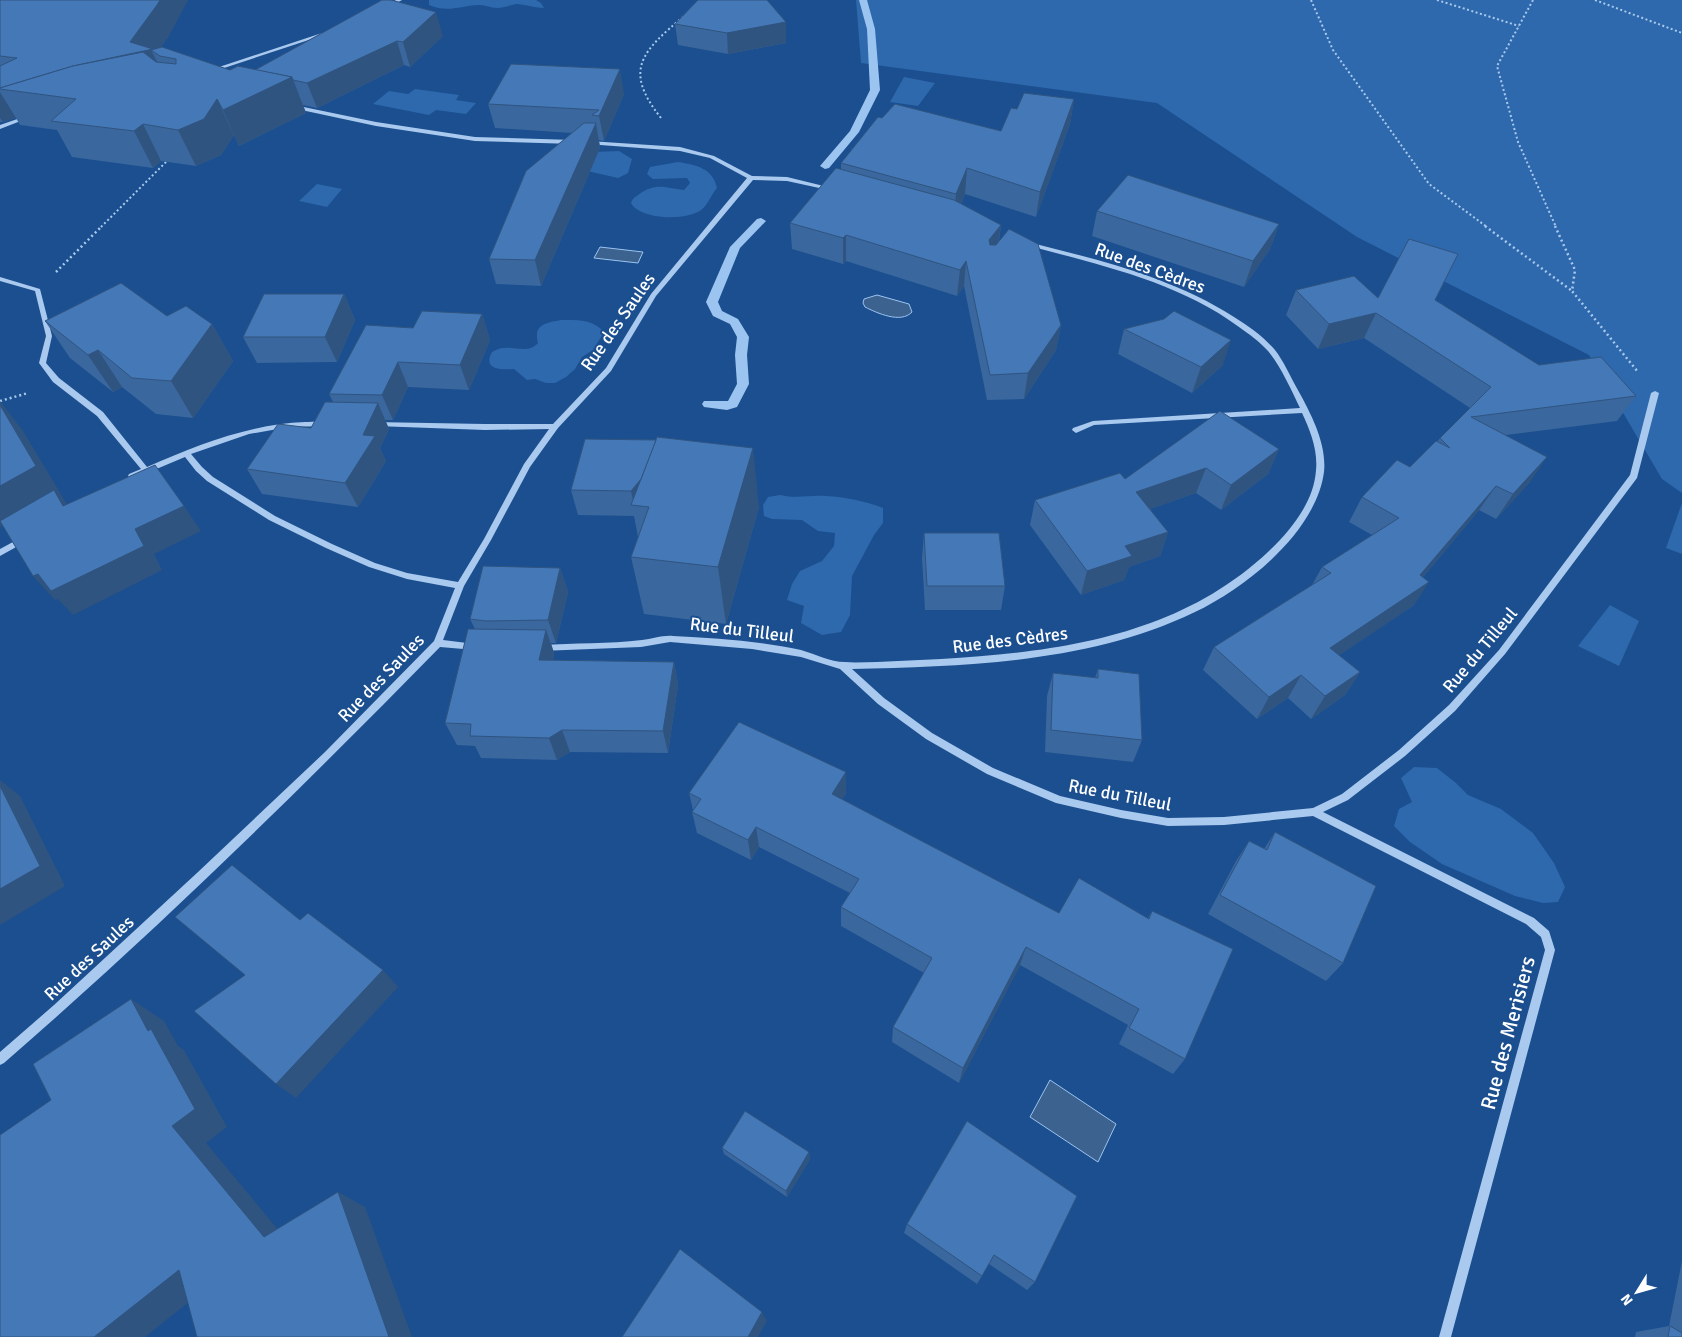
<svg xmlns="http://www.w3.org/2000/svg" width="1682" height="1337" font-family="Signika,sans-serif">
<style>
.green{fill:#2e69ad}
.water{fill:#3c6290;stroke:#9cc4f0}
.lines{fill:none;stroke-linecap:round;stroke-linejoin:round}
.stream{fill:#9cc4f0;fill-rule:evenodd}
.path-far1{stroke:#a9c9ee;stroke-width:2;stroke-dasharray:2 2.5;stroke-linecap:butt}
.path{stroke:#a9c9ee;stroke-width:2.5;stroke-dasharray:2 3;stroke-linecap:butt}
.minor{fill:#a9c9ee;fill-rule:evenodd}
.wall{fill:#3a679d}
.shaded-wall{fill:#305480}
.building{fill:#4478b7;stroke:#305480}
.labels{text-anchor:middle;dominant-baseline:central;stroke-width:4;stroke-linejoin:round;paint-order:stroke}
.street-label{font-size:18px;fill:#fff;stroke:#1b4f8f}
.near-street-label{font-size:21px;fill:#fff;stroke:#1b4f8f}
</style>
<rect width="100%" height="100%" fill="#1b4f8f"/>
<g class="green">
<path d="M 429,0 L 536,0 L 541,3 L 544,8 C 536,8 523,4 516,4 C 510,5 504,8 497,8 C 491,8 486,5 479,5 C 459,6 448,13 429,5 Z"/>
<path d="M 856,0 L 1682,0 L 1682,493 L 1662,479 L 1589,355 L 1357,237 L 1157,103 L 861,63 Z"/>
<path d="M 904,77 L 935,83 L 918,106 L 890,102 Z"/>
<path d="M 415,89 L 459,95 L 456,100 L 476,103 L 466,114 L 436,110 L 429,115 L 373,104 L 389,91 L 408,94 Z"/>
<path d="M 619,151 L 632,159 L 628,173 L 618,178 L 583,170 L 594,152 Z"/>
<path d="M 678,162 C 696,165 713,168 717,188 C 711,195 708,205 701,210 C 687,221 640,220 631,203 C 633,198 634,198 638,195 C 656,182 664,188 684,190 L 690,183 L 687,178 L 653,179 L 647,174 L 650,167 Z"/>
<path d="M 317,184 L 342,189 L 327,207 L 299,201 Z"/>
<path d="M 561,320 C 577,320 593,319 604,332 L 593,350 L 582,357 L 575,369 L 566,377 L 555,383 L 546,383 L 535,379 L 527,380 L 514,369 C 502,370 482,370 492,352 C 510,341 525,357 538,343 C 533,324 546,323 561,320 Z"/>
<path d="M 780,495 C 796,499 810,495 826,496 C 845,497 865,501 883,508 L 883,523 L 874,535 L 852,576 L 850,615 L 841,632 L 822,635 L 801,623 L 804,606 L 787,600 L 792,584 L 800,571 L 822,561 L 834,546 L 835,533 L 818,531 L 802,520 L 772,519 L 764,516 L 763,505 L 768,497 Z"/>
<path d="M 1682,503 L 1682,554 L 1666,548 Z"/>
<path d="M 1610,605 L 1639,621 L 1619,666 L 1578,646 Z"/>
<path d="M 1414,767 L 1437,768 L 1456,783 L 1468,795 L 1501,809 L 1533,833 L 1554,863 L 1565,887 L 1558,902 L 1543,903 L 1515,896 L 1442,864 L 1410,842 L 1394,826 L 1399,809 L 1412,802 L 1401,778 Z"/>
</g>
<g class="water">
<path d="M 600,247 L 643,252 L 638,263 L 594,258 Z"/>
<path d="M 877,295 L 909,304 L 912,312 C 901,324 877,313 865,307 L 863,303 L 864,299 Z"/>
<path d="M 1050,1080 L 1116,1124 L 1098,1162 L 1030,1117 Z"/>
</g>
<g class="lines">
<g class="stream">
<path d="M 859,0 L 867,0 L 875,29 L 880,90 L 859,132 L 829,168 L 825,169 L 820,166 L 850,131 L 870,90 L 867,29 Z"/>
<path d="M 761,218 L 766,221 L 740,248 L 718,302 L 722,311 L 738,319 L 749,337 L 747,355 L 749,384 L 737,407 L 727,410 L 704,407 L 702,404 L 704,401 L 728,401 L 737,384 L 735,355 L 737,337 L 730,324 L 713,316 L 706,302 L 730,247 L 757,219 Z"/>
</g>
<g class="path-far1">
<path d="M 1311,0 L 1333,50 L 1429,184 L 1487,227"/>
<path d="M 1437,0 L 1519,26"/>
<path d="M 1533,0 L 1497,66 L 1518,142 L 1556,227"/>
<path d="M 1595,0 L 1682,33"/>
<path d="M 661,118 C 622,69 643,51 684,16"/>
<path d="M 101,227 L 170,158"/>
</g>
<g class="path">
<path d="M 1485,226 L 1572,291"/>
<path d="M 1555,226 L 1575,270 L 1572,291 L 1638,372"/>
<path d="M 56,272 L 102,226"/>
<path d="M 0,401 L 28,393"/>
</g>
<g class="minor">
<path d="M 396,0 L 402,0 L 388,8 L 384,7 Z"/>
<path d="M 322,33 L 327,34 L 212,72 L 207,71 Z"/>
<path d="M 294,105 L 376,122 L 475,137 L 573,140 L 576,142 L 573,144 L 475,141 L 376,126 L 292,108 L 292,106 Z"/>
<path d="M 26,116 L 31,117 L 0,129 L 0,125 Z"/>
<path d="M 589,141 L 680,147 L 714,156 L 752,176 L 787,177 L 836,189 L 833,191 L 787,181 L 753,180 L 656,296 L 611,371 L 558,428 L 530,467 L 491,540 L 464,586 L 443,640 L 475,644 L 478,645 L 479,647 L 478,649 L 475,650 L 440,647 C 300,790 156,931 4,1063 L 0,1065 L 0,1052 L 54,1005 L 198,872 L 325,752 L 434,641 L 455,588 L 407,579 L 369,567 L 326,548 L 269,520 L 207,481 L 196,471 L 185,457 L 135,478 L 129,478 L 128,476 L 129,474 L 141,469 L 97,416 L 53,382 L 39,363 L 46,336 L 35,291 L 0,281 L 0,277 L 40,289 L 52,336 L 46,363 L 59,378 L 103,412 L 147,467 C 197,445 250,424 305,422 C 312,422 320,421 328,422 L 328,426 L 325,426 L 289,427 L 249,434 L 191,454 L 202,467 L 213,477 L 275,516 L 332,544 L 375,563 L 407,573 L 458,582 L 484,539 L 524,464 L 549,429 L 485,430 L 376,426 L 373,426 L 373,422 L 485,424 L 553,424 L 606,368 L 651,294 L 747,178 L 710,158 L 680,151 L 587,144 L 586,143 Z"/>
<path d="M 1028,242 C 1099,260 1172,277 1234,317 C 1250,327 1267,339 1278,354 C 1286,366 1292,380 1299,392 C 1311,414 1327,444 1324,472 C 1316,532 1246,588 1195,612 C 1089,663 968,666 852,669 L 884,698 L 932,733 L 993,768 L 1060,796 L 1121,810 L 1168,818 L 1224,817 L 1313,808 L 1342,794 L 1399,750 L 1449,705 L 1499,650 L 1630,475 L 1651,393 L 1655,391 L 1659,393 L 1637,478 L 1505,654 L 1455,711 L 1405,756 L 1348,800 L 1323,812 L 1534,918 L 1549,931 L 1555,950 L 1451,1337 L 1439,1337 L 1545,950 L 1541,937 L 1526,924 L 1313,816 L 1224,825 L 1168,826 L 1121,818 L 1056,803 L 987,774 L 926,739 L 878,704 L 840,669 L 801,657 L 752,649 L 670,642 L 641,647 L 541,651 L 538,650 L 537,648 L 538,646 L 541,645 C 574,643 609,644 642,640 C 652,639 663,635 673,636 C 716,638 759,641 801,650 C 815,654 830,662 845,662 C 855,663 866,662 877,662 C 898,661 920,660 941,659 C 1059,652 1179,636 1269,551 C 1291,530 1314,502 1316,470 C 1318,450 1310,430 1302,413 L 1094,425 L 1076,433 L 1072,430 L 1073,428 L 1093,421 L 1300,408 C 1292,391 1280,365 1268,351 C 1260,342 1249,334 1239,327 C 1177,281 1099,265 1026,245 L 1026,243 Z"/>
<path d="M 24,536 L 28,539 L 27,541 L 0,556 L 0,549 Z"/>
</g>
</g>
<g class="wall">
<path d="M 0,0 L 170,34 L 161,47 L 230,70 L 255,70 L 382,0 L 443,36 L 410,67 L 404,65 L 317,108 L 303,105 L 306,113 L 239,146 L 234,135 L 221,155 L 196,166 L 161,161 L 153,168 L 72,157 L 57,130 L 20,125 L 16,118 L 3,122 L 0,122 Z"/>
<path d="M 675,24 L 786,43 L 728,54 L 678,45 Z"/>
<path d="M 624,94 L 604,141 L 599,140 L 600,148 L 541,286 L 496,284 L 489,259 L 572,133 L 495,128 L 488,104 Z"/>
<path d="M 1074,99 L 1070,124 L 1036,217 L 965,194 L 961,204 L 1001,225 L 999,241 L 1061,325 L 1056,350 L 1024,399 L 987,400 L 964,286 L 957,296 L 846,261 L 843,264 L 792,249 L 790,223 L 841,169 L 841,163 L 882,118 L 1001,131 L 1017,109 Z"/>
<path d="M 1097,211 L 1279,224 L 1270,249 L 1244,287 L 1092,236 Z"/>
<path d="M 1296,290 L 1378,298 L 1435,300 L 1539,365 L 1636,396 L 1617,421 L 1506,435 L 1530,482 L 1496,519 L 1479,510 L 1423,577 L 1414,605 L 1339,655 L 1360,672 L 1345,695 L 1311,719 L 1288,698 L 1257,719 L 1203,670 L 1214,647 L 1312,585 L 1322,567 L 1372,535 L 1349,522 L 1362,497 L 1410,467 L 1437,442 L 1440,438 L 1470,408 L 1364,338 L 1318,349 L 1286,315 Z"/>
<path d="M 344,294 L 355,320 L 337,362 L 257,363 L 243,337 Z"/>
<path d="M 482,314 L 490,340 L 469,390 L 408,387 L 393,420 L 385,420 L 389,429 L 380,448 L 386,461 L 358,507 L 262,494 L 247,469 L 311,428 L 333,402 L 329,394 L 413,328 Z"/>
<path d="M 45,321 L 212,324 L 233,361 L 193,418 L 156,414 L 122,387 L 113,392 L 70,358 Z"/>
<path d="M 1124,329 L 1223,365 L 1192,393 L 1118,354 Z"/>
<path d="M 585,439 L 759,507 L 726,624 L 644,614 L 631,557 L 638,537 L 634,516 L 578,515 L 571,490 Z"/>
<path d="M 1279,449 L 1268,474 L 1221,510 L 1196,493 L 1150,509 L 1168,532 L 1160,556 L 1129,567 L 1124,580 L 1081,595 L 1030,525 L 1035,500 L 1125,479 Z"/>
<path d="M 924,533 L 1005,586 L 1001,610 L 925,610 L 922,558 Z"/>
<path d="M 560,568 L 568,592 L 556,643 L 551,643 L 554,653 L 553,660 L 674,662 L 678,685 L 668,753 L 570,752 L 557,760 L 481,758 L 475,746 L 457,745 L 445,723 L 475,629 L 470,619 Z"/>
<path d="M 1098,669 L 1142,740 L 1133,762 L 1045,752 L 1047,696 L 1053,673 L 1095,678 Z"/>
<path d="M 846,772 L 846,793 L 842,799 L 1059,913 L 1148,918 L 1152,911 L 1185,1059 L 1173,1074 L 1119,1044 L 1128,1025 L 1020,965 L 959,1083 L 892,1042 L 893,1027 L 924,973 L 841,926 L 841,907 L 850,893 L 759,847 L 751,860 L 697,833 L 692,812 L 693,810 L 689,793 Z"/>
<path d="M 1275,832 L 1343,963 L 1326,981 L 1208,914 L 1236,861 L 1249,841 L 1264,849 Z"/>
<path d="M 967,1121 L 1035,1282 L 1027,1290 L 989,1264 L 982,1276 L 977,1284 L 904,1233 L 907,1224 Z"/>
<path d="M 722,1148 L 809,1152 L 810,1159 L 787,1197 L 724,1154 Z"/>
<path d="M 1682,1261 L 1682,1337 L 1635,1337 L 1636,1332 L 1669,1326 Z"/>
</g>
<g class="shaded-wall">
<path d="M 160,0 L 188,0 L 170,34 L 157,53 L 151,50 L 166,79 L 76,99 L 130,42 Z"/>
<path d="M 436,12 L 443,36 L 410,67 L 403,42 Z"/>
<path d="M 786,22 L 786,43 L 728,54 L 727,33 Z"/>
<path d="M 397,41 L 404,65 L 317,108 L 307,83 Z"/>
<path d="M 620,69 L 624,94 L 604,141 L 599,116 Z"/>
<path d="M 292,77 L 306,113 L 239,146 L 223,110 Z"/>
<path d="M 0,92 L 16,118 L 3,122 L 0,118 Z"/>
<path d="M 217,99 L 234,135 L 221,155 L 196,166 L 178,130 Z"/>
<path d="M 1074,99 L 1070,124 L 1036,217 L 1040,192 Z"/>
<path d="M 596,123 L 600,148 L 541,286 L 535,260 Z"/>
<path d="M 143,124 L 161,161 L 153,168 L 134,131 Z"/>
<path d="M 967,168 L 965,194 L 954,220 L 956,194 Z"/>
<path d="M 1279,224 L 1270,249 L 1244,287 L 1253,261 Z"/>
<path d="M 1001,225 L 997,251 L 986,266 L 989,240 Z"/>
<path d="M 846,235 L 846,261 L 843,264 L 843,238 Z"/>
<path d="M 966,261 L 964,286 L 957,296 L 960,270 Z"/>
<path d="M 344,294 L 355,320 L 337,362 L 325,337 Z"/>
<path d="M 1376,313 L 1364,338 L 1318,349 L 1329,324 Z"/>
<path d="M 482,314 L 490,340 L 469,390 L 460,365 Z"/>
<path d="M 212,324 L 233,361 L 193,418 L 171,381 Z"/>
<path d="M 1061,325 L 1056,350 L 1024,399 L 1028,373 Z"/>
<path d="M 1231,340 L 1223,365 L 1192,393 L 1201,367 Z"/>
<path d="M 98,350 L 122,387 L 113,392 L 88,355 Z"/>
<path d="M 398,362 L 408,387 L 393,420 L 382,395 Z"/>
<path d="M 0,401 L 23,431 L 68,506 L 6,525 L 0,527 Z"/>
<path d="M 378,403 L 389,429 L 380,448 L 386,461 L 358,507 L 345,483 L 363,435 Z"/>
<path d="M 673,441 L 634,505 L 631,491 Z"/>
<path d="M 753,448 L 759,507 L 726,624 L 718,567 Z"/>
<path d="M 1279,449 L 1268,474 L 1221,510 L 1231,485 Z"/>
<path d="M 1547,457 L 1530,482 L 1496,519 L 1513,494 Z"/>
<path d="M 1206,468 L 1196,493 L 1128,517 L 1136,492 Z"/>
<path d="M 1496,486 L 1479,510 L 1406,597 L 1429,582 L 1414,605 L 1316,671 L 1330,648 L 1420,575 Z"/>
<path d="M 184,506 L 201,531 L 154,554 L 162,570 L 73,615 L 58,599 L 55,600 L 33,576 Z"/>
<path d="M 1168,532 L 1160,556 L 1129,567 L 1124,580 L 1081,595 L 1087,571 L 1125,546 Z"/>
<path d="M 560,568 L 568,592 L 556,643 L 548,620 Z"/>
<path d="M 546,630 L 554,653 L 548,683 L 539,660 Z"/>
<path d="M 674,662 L 678,685 L 668,753 L 663,731 Z"/>
<path d="M 1360,672 L 1345,695 L 1311,719 L 1325,696 Z"/>
<path d="M 1301,675 L 1288,698 L 1257,719 L 1269,697 Z"/>
<path d="M 562,730 L 570,752 L 557,760 L 549,738 Z"/>
<path d="M 846,772 L 846,793 L 833,815 L 832,794 Z"/>
<path d="M 0,780 L 20,796 L 65,886 L 0,925 Z"/>
<path d="M 756,827 L 759,847 L 751,860 L 748,840 Z"/>
<path d="M 1026,947 L 1020,965 L 959,1083 L 963,1068 Z"/>
<path d="M 383,970 L 398,987 L 296,1098 L 276,1084 Z"/>
<path d="M 131,999 L 164,1021 L 178,1046 L 184,1050 L 227,1127 L 206,1143 L 295,1250 L 264,1237 L 172,1126 L 148,1031 Z"/>
<path d="M 809,1152 L 810,1159 L 787,1197 L 786,1191 Z"/>
<path d="M 338,1192 L 365,1207 L 412,1337 L 389,1337 Z"/>
<path d="M 179,1270 L 215,1281 L 145,1337 L 94,1337 Z"/>
<path d="M 762,1312 L 767,1321 L 758,1337 L 748,1337 Z"/>
</g>
<g class="building">
<path d="M 0,0 L 160,0 L 157,5 L 130,42 L 153,49 L 73,66 L 0,88 L 0,66 L 17,58 L 0,56 Z"/>
<path d="M 382,0 L 391,0 L 436,12 L 403,42 L 397,41 L 307,83 L 293,80 L 292,77 L 255,70 Z"/>
<path d="M 698,0 L 767,0 L 786,22 L 727,33 L 675,24 Z"/>
<path d="M 162,47 L 230,70 L 238,66 L 292,77 L 223,110 L 217,99 L 204,119 L 178,130 L 143,124 L 134,131 L 51,121 L 76,99 L 0,89 L 0,88 L 73,66 L 143,52 L 156,62 L 176,64 L 176,59 L 160,56 L 151,50 Z"/>
<path d="M 511,64 L 620,69 L 599,116 L 592,115 L 599,110 L 488,104 Z"/>
<path d="M 1024,93 L 1074,99 L 1040,192 L 967,168 L 956,194 L 841,163 L 878,117 L 882,118 L 895,104 L 1001,131 L 1011,108 L 1017,109 Z"/>
<path d="M 584,123 L 596,123 L 535,260 L 489,259 L 526,171 Z"/>
<path d="M 836,168 L 954,200 L 1001,225 L 989,240 L 990,245 L 996,245 L 1009,229 L 1038,244 L 1061,325 L 1028,373 L 990,375 L 966,261 L 960,270 L 846,235 L 843,238 L 790,223 Z"/>
<path d="M 1128,175 L 1279,224 L 1253,261 L 1097,211 Z"/>
<path d="M 1409,239 L 1458,254 L 1435,300 L 1539,365 L 1601,357 L 1636,396 L 1471,417 L 1547,457 L 1513,494 L 1496,486 L 1420,575 L 1429,582 L 1330,648 L 1360,672 L 1325,696 L 1301,675 L 1269,697 L 1214,647 L 1331,573 L 1322,567 L 1399,518 L 1362,497 L 1397,460 L 1410,467 L 1436,441 L 1450,448 L 1440,438 L 1491,387 L 1376,313 L 1329,324 L 1296,290 L 1354,276 L 1378,298 Z"/>
<path d="M 121,283 L 167,316 L 186,306 L 212,324 L 171,381 L 132,378 L 98,350 L 88,355 L 45,321 Z"/>
<path d="M 264,294 L 344,294 L 325,337 L 243,337 Z"/>
<path d="M 422,311 L 482,314 L 460,365 L 398,362 L 382,395 L 329,394 L 366,325 L 413,328 Z"/>
<path d="M 1174,311 L 1231,340 L 1201,367 L 1124,329 L 1164,319 Z"/>
<path d="M 325,402 L 378,403 L 363,435 L 375,436 L 345,483 L 247,469 L 278,424 L 311,428 Z"/>
<path d="M 0,405 L 36,466 L 0,486 Z"/>
<path d="M 1220,411 L 1279,449 L 1231,485 L 1206,468 L 1136,492 L 1168,532 L 1125,546 L 1132,556 L 1087,571 L 1035,500 L 1120,473 L 1125,479 Z"/>
<path d="M 657,437 L 753,448 L 718,567 L 631,557 L 649,507 L 631,505 Z"/>
<path d="M 585,439 L 656,440 L 641,479 L 631,491 L 571,490 Z"/>
<path d="M 155,465 L 184,506 L 135,529 L 144,546 L 51,591 L 38,574 L 33,576 L 0,521 L 54,490 L 63,506 Z"/>
<path d="M 924,533 L 999,533 L 1005,586 L 927,586 Z"/>
<path d="M 483,566 L 560,568 L 548,620 L 486,621 L 470,619 Z"/>
<path d="M 468,629 L 546,630 L 539,660 L 674,662 L 663,731 L 562,730 L 549,738 L 470,736 L 471,724 L 445,723 Z"/>
<path d="M 1098,669 L 1139,674 L 1142,740 L 1051,730 L 1053,673 L 1098,678 Z"/>
<path d="M 739,722 L 846,772 L 832,794 L 1059,913 L 1079,878 L 1149,919 L 1152,911 L 1233,949 L 1185,1059 L 1129,1028 L 1139,1009 L 1026,947 L 963,1068 L 893,1027 L 932,958 L 841,907 L 859,879 L 756,827 L 748,840 L 692,812 L 701,799 L 689,793 Z"/>
<path d="M 0,786 L 40,866 L 0,889 Z"/>
<path d="M 1275,832 L 1376,886 L 1343,963 L 1220,895 L 1249,841 L 1267,850 Z"/>
<path d="M 232,865 L 300,920 L 308,913 L 383,970 L 276,1084 L 194,1011 L 245,975 L 175,917 Z"/>
<path d="M 131,999 L 148,1031 L 151,1029 L 195,1109 L 172,1126 L 264,1237 L 338,1192 L 389,1337 L 197,1337 L 179,1270 L 94,1337 L 0,1337 L 0,1135 L 51,1100 L 33,1064 Z"/>
<path d="M 745,1111 L 809,1152 L 786,1191 L 722,1148 Z"/>
<path d="M 967,1121 L 1077,1196 L 1035,1282 L 994,1255 L 982,1276 L 907,1224 Z"/>
<path d="M 680,1249 L 762,1312 L 748,1337 L 622,1337 Z"/>
<path d="M 1670,1326 L 1682,1333 L 1682,1337 L 1668,1337 Z"/>
</g>
<g class="labels">
<g class="street-label">
<text transform="translate(1150 268) rotate(20)">Rue des Cèdres</text>
<text transform="translate(618 322) rotate(-55)">Rue des Saules</text>
<text transform="translate(742 630) rotate(7)">Rue du Tilleul</text>
<text transform="translate(1010 640) rotate(-7)">Rue des Cèdres</text>
<text transform="translate(1480 650) rotate(-50)">Rue du Tilleul</text>
<text transform="translate(381 678) rotate(-46)">Rue des Saules</text>
<text transform="translate(1120 795) rotate(11)">Rue du Tilleul</text>
<text transform="translate(89 958) rotate(-43)">Rue des Saules</text>
</g>
<g class="near-street-label">
<text transform="translate(1508 1033) rotate(-75)">Rue des Merisiers</text>
</g>
</g>
<g transform="translate(1637 1292) rotate(233)" stroke="#1b4f8f" stroke-width="4" paint-order="stroke">
<path d="M0-4L9 19L0 12L-9 19Z" fill="#ffffff"/>
<text y="-8" font-size="14" font-weight="bold" text-anchor="middle" fill="#ffffff">N</text>
</g>
</svg>
